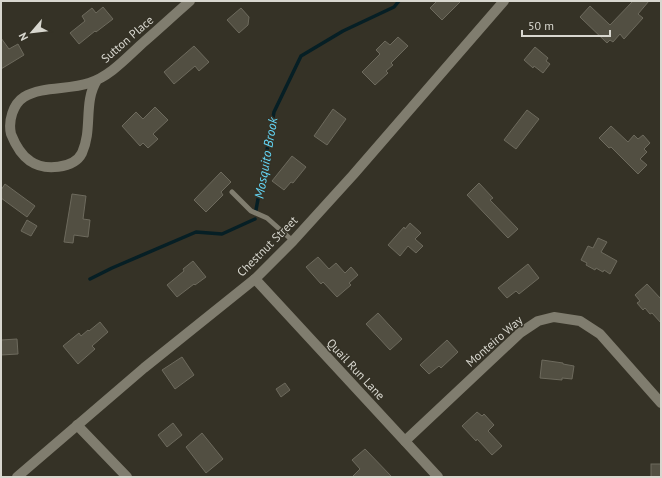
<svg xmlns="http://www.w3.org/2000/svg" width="662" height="478" font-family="'PT Sans',sans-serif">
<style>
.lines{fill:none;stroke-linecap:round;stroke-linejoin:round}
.stream{stroke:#061f25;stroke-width:3.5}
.building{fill:#524f42;stroke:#6d6a5d}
.lane{stroke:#807d6f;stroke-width:5}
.street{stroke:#807d6f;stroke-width:10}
.labels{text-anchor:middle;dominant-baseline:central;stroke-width:3;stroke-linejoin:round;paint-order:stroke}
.street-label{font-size:12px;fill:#d8d7cf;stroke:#353226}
.water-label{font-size:13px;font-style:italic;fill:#64d7f7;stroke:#353226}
</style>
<rect width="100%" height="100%" fill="#353226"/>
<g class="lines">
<g class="stream">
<path d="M 256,210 L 274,112 L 301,56 L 343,31 L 394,7 L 399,1"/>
<path d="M 90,279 L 112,268 L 196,232 L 222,234 L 255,219"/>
</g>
</g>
<g class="building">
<path d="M 437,1 L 461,1 L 442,20 L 430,8 Z"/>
<path d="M 633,1 L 649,1 L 638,14 L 643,18 L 624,39 L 620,34 L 613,42 L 610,40 L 607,43 L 580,17 L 590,6 L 610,25 Z"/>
<path d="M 103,7 L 113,19 L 96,32 L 95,31 L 79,44 L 70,33 L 85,21 L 82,16 L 92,8 L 96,13 Z"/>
<path d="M 241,8 L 249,17 L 248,25 L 239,33 L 227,20 Z"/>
<path d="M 398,37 L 408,46 L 391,63 L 393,65 L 386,71 L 388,73 L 375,85 L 362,72 L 380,54 L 376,50 L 385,41 L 390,45 Z"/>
<path d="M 1,38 L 9,49 L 18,44 L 24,55 L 1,69 Z"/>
<path d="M 194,46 L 209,62 L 199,71 L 195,66 L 174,84 L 164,72 Z"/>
<path d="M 535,47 L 548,58 L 546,61 L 550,64 L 543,73 L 534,66 L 533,68 L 524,60 Z"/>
<path d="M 155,107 L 168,120 L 153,134 L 158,139 L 148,148 L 143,143 L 140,146 L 122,126 L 136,112 L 143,119 Z"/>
<path d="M 333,109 L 346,119 L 327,145 L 314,136 Z"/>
<path d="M 527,110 L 539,119 L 516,149 L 504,140 Z"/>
<path d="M 611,126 L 628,142 L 634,135 L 638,139 L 643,135 L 650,143 L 644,149 L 647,152 L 640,159 L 647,165 L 638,174 L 611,147 L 609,148 L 599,138 Z"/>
<path d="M 292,156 L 306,167 L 293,183 L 291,182 L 284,190 L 272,181 Z"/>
<path d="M 221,172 L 231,182 L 221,192 L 223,195 L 206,212 L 194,200 Z"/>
<path d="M 479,183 L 493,198 L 490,200 L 518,229 L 508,238 L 467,195 Z"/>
<path d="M 5,184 L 35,206 L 27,217 L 1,198 L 1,190 Z"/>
<path d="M 72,194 L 86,196 L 83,219 L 90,220 L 88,237 L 74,235 L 73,243 L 64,242 Z"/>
<path d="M 27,220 L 37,226 L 31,236 L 21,231 Z"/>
<path d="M 410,223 L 421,233 L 415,239 L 423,246 L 416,253 L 408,246 L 400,256 L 388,245 L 404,227 L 405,229 Z"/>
<path d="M 598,238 L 607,242 L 601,252 L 617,261 L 610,274 L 604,270 L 603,272 L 596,268 L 595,270 L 586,265 L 587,263 L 581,260 L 588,246 L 593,248 Z"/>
<path d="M 318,257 L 329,269 L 336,263 L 345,273 L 351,267 L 358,275 L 349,283 L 351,285 L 337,297 L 323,282 L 321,284 L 306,267 Z"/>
<path d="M 193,261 L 206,277 L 195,285 L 194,284 L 177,297 L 167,285 L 184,271 L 183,269 Z"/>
<path d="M 528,264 L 539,278 L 519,294 L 516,291 L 507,298 L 498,288 Z"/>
<path d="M 647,284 L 661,299 L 661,323 L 652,313 L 650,314 L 645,308 L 643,310 L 637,303 L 640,301 L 635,295 Z"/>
<path d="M 378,313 L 402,339 L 390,350 L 366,324 Z"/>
<path d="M 100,322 L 108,332 L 92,346 L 95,349 L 78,364 L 63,346 L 79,333 L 81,336 L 88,330 L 89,331 Z"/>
<path d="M 17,339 L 18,354 L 1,355 L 1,340 Z"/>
<path d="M 447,340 L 458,352 L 441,368 L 439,366 L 429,374 L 420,365 Z"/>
<path d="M 182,357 L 194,375 L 175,389 L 162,370 Z"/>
<path d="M 542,360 L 563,363 L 563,364 L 574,366 L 572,379 L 562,378 L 562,380 L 540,378 Z"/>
<path d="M 285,383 L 290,390 L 281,397 L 276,389 Z"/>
<path d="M 477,412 L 482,416 L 484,414 L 494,425 L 488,431 L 502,446 L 492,455 L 477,439 L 476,441 L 462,426 Z"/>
<path d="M 173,423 L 182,435 L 167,447 L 158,435 Z"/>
<path d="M 202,433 L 223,459 L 206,473 L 186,447 Z"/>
<path d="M 365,449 L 392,477 L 352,477 L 360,469 L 352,460 Z"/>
<rect x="651" y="464" width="10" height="13"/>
</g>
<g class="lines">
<path class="lane" d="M 232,192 L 251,211 L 267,218 L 293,241"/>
<g class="street">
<path d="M 97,80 C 83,102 93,129 82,153 C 74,169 44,171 30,161 C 21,155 15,144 11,134 C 8,121 13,104 24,97 C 42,86 69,90 89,83 C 111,76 128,56 145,41 C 160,28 175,14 190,1"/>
<path d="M 255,279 L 438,477"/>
<path d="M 77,425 L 127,477"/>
<path d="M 405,441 L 520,333 L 538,321 L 554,317 L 580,321 L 600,334 L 661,403"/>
<path d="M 17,477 L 144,368 L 255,279 L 293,241 L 353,175 L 504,1"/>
</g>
</g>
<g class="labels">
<g class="street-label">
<text transform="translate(127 39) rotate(-41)">Sutton Place</text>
<text transform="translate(267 246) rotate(-45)">Chestnut Street</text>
<text transform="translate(494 341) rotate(-41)">Monteiro Way</text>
<text transform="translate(356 369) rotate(47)">Quail Run Lane</text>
</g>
<g class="water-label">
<text transform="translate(266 158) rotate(-80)">Mosquito Brook</text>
</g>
</g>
<rect width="662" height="478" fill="none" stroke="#d8d7cf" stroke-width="4"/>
<g transform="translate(32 32) rotate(242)" stroke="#353226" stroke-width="3" paint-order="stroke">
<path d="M0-3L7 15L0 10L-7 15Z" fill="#d8d7cf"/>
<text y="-6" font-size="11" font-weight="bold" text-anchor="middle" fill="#d8d7cf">N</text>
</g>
<path d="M522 30v6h88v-6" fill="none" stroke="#d8d7cf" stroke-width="2"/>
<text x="528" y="30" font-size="12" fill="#d8d7cf" stroke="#353226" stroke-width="3" paint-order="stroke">50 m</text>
</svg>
